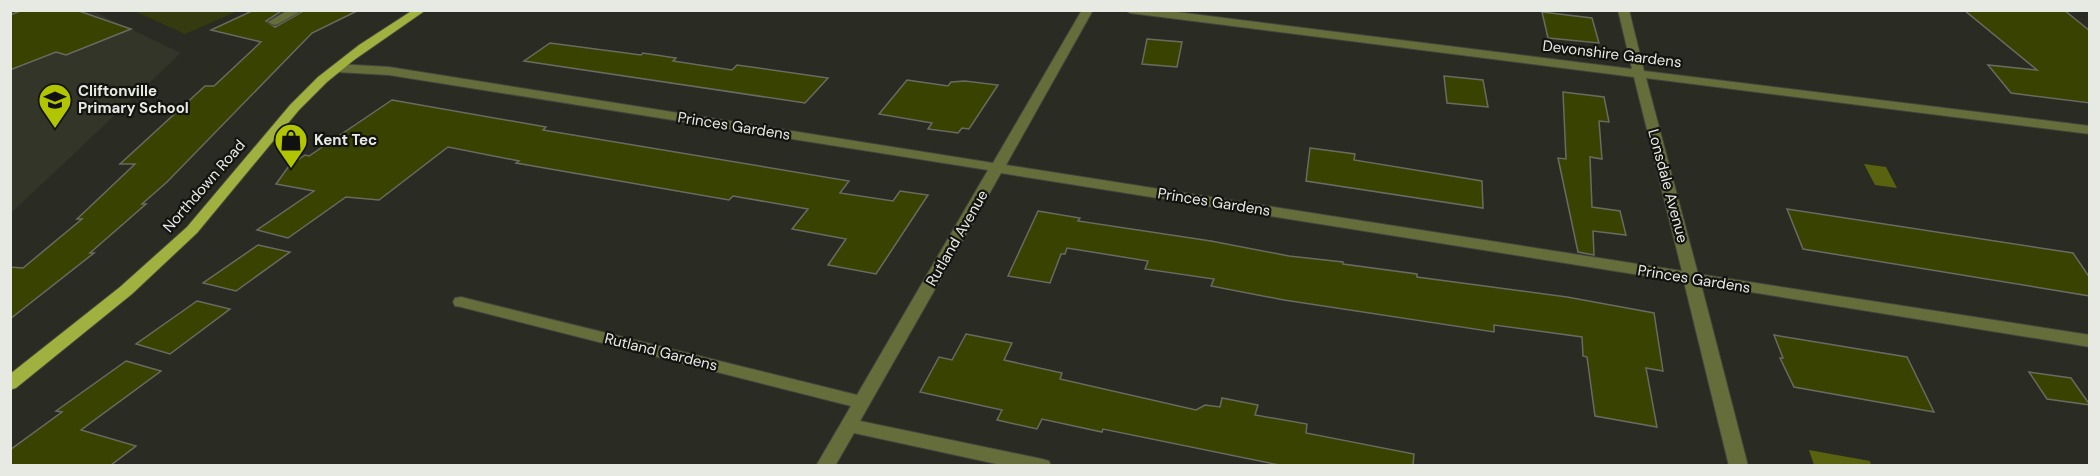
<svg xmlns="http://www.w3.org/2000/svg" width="2100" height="476" font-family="'DM Sans',sans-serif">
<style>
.built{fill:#323527}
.green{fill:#353b0e}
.water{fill:#59630f}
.building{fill:#3a4200;stroke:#696b62;stroke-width:1.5}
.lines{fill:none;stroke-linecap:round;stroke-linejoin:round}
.minor-casing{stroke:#44463e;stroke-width:2}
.major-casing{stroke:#44463e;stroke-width:2}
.minor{fill:#656e3b;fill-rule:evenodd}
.major{fill:#a1b13f;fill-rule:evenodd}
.labels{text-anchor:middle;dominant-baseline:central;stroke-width:4.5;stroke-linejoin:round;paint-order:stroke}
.street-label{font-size:15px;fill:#e7e9e3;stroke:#131310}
.poi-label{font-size:15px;font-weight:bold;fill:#e7e9e3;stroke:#131310;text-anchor:start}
</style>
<rect width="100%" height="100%" fill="#2a2b23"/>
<path class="built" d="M 11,11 L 93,11 L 181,53 L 11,213 Z"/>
<path class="green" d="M 134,11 L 238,10 L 238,11 L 185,34 Z"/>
<g class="water">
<path d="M 1864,164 L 1886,167 L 1897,188 L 1875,185 Z"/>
<path d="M 1809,450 L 1870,461 L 1871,465 L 1814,465 Z"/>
</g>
<g class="building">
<path d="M 23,10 L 76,10 L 131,29 L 66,55 L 56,52 L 10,70 L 10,15 Z"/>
<path d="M 254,10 L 283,10 L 266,21 L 275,27 L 305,10 L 359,10 L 312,33 L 167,182 L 142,204 L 146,204 L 90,253 L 94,253 L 10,319 L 10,267 L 23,268 L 82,219 L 77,219 L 135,164 L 120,164 L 205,86 L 214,86 L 261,42 L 211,30 Z"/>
<path d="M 1964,10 L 2064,10 L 2090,31 L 2090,103 L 2011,93 L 1988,65 L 2037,70 Z"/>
<path d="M 1542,12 L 1592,18 L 1599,43 L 1548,38 Z"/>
<path d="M 1147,39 L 1182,42 L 1177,67 L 1142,64 Z"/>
<path d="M 550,43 L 641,55 L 643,53 L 676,58 L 673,61 L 732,70 L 737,65 L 828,78 L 805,103 L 524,61 Z"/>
<path d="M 1444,76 L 1483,80 L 1488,107 L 1447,103 Z"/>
<path d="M 907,80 L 948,86 L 951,82 L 965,81 L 998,85 L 969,129 L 962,128 L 958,133 L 928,129 L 932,123 L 879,114 Z"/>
<path d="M 1563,92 L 1604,97 L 1609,122 L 1599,121 L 1602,159 L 1590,157 L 1592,207 L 1620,211 L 1626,235 L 1593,231 L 1594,255 L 1578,252 L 1558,158 L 1566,159 Z"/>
<path d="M 392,100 L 546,127 L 543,130 L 849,181 L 840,193 L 893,201 L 900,191 L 928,195 L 876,274 L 828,265 L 846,239 L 792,229 L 808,209 L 733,196 L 729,200 L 516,163 L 519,161 L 448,147 L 379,200 L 346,197 L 288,238 L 257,230 L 314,191 L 276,184 L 289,166 L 305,155 L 309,156 Z"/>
<path d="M 1310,148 L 1355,154 L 1354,160 L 1482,181 L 1483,208 L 1306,181 Z"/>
<path d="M 1787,209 L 2073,253 L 2090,278 L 2090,296 L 1803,249 Z"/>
<path d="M 1038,211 L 1080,218 L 1078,221 L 1211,241 L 1289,256 L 1343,262 L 1343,264 L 1417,274 L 1417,277 L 1567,297 L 1654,313 L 1663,371 L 1646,368 L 1657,427 L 1595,416 L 1587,357 L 1583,356 L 1582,337 L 1494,325 L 1494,332 L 1284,300 L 1211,286 L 1214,279 L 1145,269 L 1148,261 L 1067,248 L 1065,254 L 1061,254 L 1050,283 L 1008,276 Z"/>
<path d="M 258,245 L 290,252 L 236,291 L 203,283 Z"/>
<path d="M 197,301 L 230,309 L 170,354 L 136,344 Z"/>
<path d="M 966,334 L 1012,343 L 1004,360 L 1062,373 L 1060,379 L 1196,410 L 1205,405 L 1220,407 L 1222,398 L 1258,405 L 1255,415 L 1307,424 L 1306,433 L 1414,454 L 1413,465 L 1279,465 L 1103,429 L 1102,432 L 1042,419 L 1037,429 L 997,420 L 1002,410 L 920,392 L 939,357 L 952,360 Z"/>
<path d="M 1774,335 L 1907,357 L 1934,412 L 1794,387 L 1780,358 L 1783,358 Z"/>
<path d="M 126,361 L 161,371 L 81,430 L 136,446 L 111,465 L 10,465 L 10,450 L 62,412 L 56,411 Z"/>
<path d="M 2029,372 L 2071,378 L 2090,405 L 2047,399 Z"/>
</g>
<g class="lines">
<defs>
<g id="minor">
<path d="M 288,10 L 303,10 L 278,24 L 274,25 L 268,22 Z"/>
<path d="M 1082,10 L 1093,10 L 1006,165 L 1682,271 L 1634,77 L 1130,13 L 1125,10 L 1161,10 L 1632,69 L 1618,10 L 1629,10 L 1644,71 L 2090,126 L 2090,134 L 1646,78 L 1698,274 L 2090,335 L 2090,347 L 1701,284 L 1748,466 L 1729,466 L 1684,282 L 1001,173 L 860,421 L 1042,459 L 1049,461 L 1051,466 L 1006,466 L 854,433 L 835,466 L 816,466 L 851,406 L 461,307 L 455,306 L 453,302 L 455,298 L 461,297 L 857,395 L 988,170 L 389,75 L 337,72 L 331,68 L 337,64 L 389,67 L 993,163 Z"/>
</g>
<path id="major" d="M 413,10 L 426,10 L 354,60 L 327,82 L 299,110 L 197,233 L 132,294 L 16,388 L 10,390 L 10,374 L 120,287 L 187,227 L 290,105 L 318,77 L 359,45 Z"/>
</defs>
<use href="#minor" class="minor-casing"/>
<use href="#major" class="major-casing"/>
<use href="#minor" class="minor"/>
<use href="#major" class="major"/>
</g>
<defs>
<symbol id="school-pin" viewBox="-11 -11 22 30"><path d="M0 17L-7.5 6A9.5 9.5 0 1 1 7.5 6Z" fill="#b1c500" stroke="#131310"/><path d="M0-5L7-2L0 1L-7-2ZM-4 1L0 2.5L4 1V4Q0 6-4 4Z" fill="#111"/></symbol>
<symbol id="shop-pin" viewBox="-11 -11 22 30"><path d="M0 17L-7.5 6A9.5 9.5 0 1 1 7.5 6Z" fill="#b1c500" stroke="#131310"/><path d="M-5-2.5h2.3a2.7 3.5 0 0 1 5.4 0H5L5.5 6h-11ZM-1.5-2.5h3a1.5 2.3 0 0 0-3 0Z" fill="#111"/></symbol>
</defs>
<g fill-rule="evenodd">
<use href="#school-pin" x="36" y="81" width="38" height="52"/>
<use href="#shop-pin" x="272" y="121" width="38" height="52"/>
</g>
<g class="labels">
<g class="street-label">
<text transform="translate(1612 54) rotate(7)">Devonshire Gardens</text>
<text transform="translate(734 126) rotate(9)">Princes Gardens</text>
<text transform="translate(204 186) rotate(-49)">Northdown Road</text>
<text transform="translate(1668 186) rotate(75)">Lonsdale Avenue</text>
<text transform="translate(1214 202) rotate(9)">Princes Gardens</text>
<text transform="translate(957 238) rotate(-60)">Rutland Avenue</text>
<text transform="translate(1694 279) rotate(9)">Princes Gardens</text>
<text transform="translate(661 352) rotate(14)">Rutland Gardens</text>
</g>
<g class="poi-label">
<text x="78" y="91">Cliftonville<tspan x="78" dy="17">Primary School</tspan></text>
<text x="314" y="140">Kent Tec</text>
</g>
</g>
<rect width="2100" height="476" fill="none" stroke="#e7e9e3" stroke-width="24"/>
</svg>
